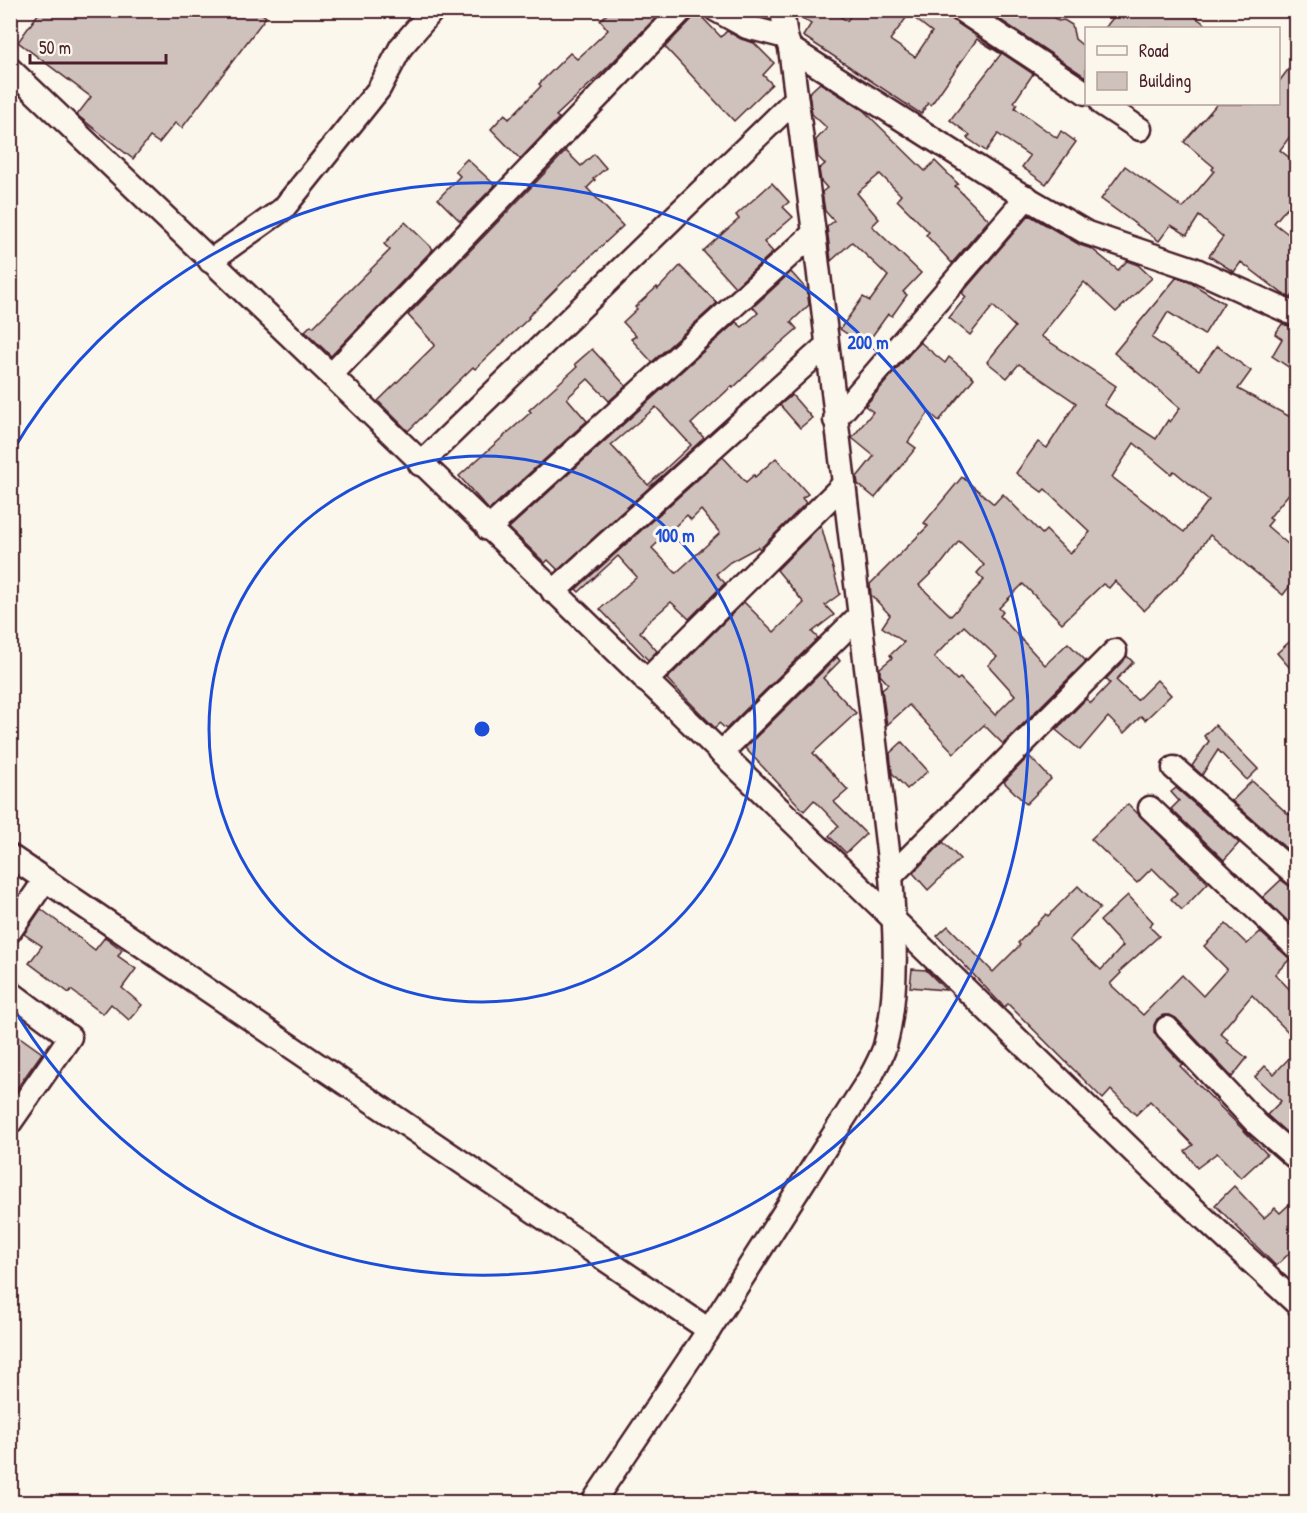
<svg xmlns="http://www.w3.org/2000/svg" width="1307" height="1513" font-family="'Patrick Hand',sans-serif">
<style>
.building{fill:#cfc2bc;stroke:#4a1f2b;stroke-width:1.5;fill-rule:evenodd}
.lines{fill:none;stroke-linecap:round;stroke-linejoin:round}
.minor-casing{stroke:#4a1f2b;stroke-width:27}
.minor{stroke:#fbf7ec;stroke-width:22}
.ring{fill:none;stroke:#1d4ed8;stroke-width:3}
.centre{fill:#1d4ed8;stroke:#fbf7ec;stroke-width:3}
.ring-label{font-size:18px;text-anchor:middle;font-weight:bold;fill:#1d4ed8;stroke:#fbf7ec;stroke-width:6;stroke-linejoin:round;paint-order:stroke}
</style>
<rect width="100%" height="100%" fill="#fbf7ec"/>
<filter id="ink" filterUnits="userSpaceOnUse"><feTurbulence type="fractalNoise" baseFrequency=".0167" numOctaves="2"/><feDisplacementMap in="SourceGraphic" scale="12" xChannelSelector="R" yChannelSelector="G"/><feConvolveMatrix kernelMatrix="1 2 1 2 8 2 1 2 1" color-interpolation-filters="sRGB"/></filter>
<g filter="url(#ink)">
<g class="building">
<path d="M 41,10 L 257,10 L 266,17 L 182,128 L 175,123 L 159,143 L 150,137 L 133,159 L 77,115 L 91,97 L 18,42 Z"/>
<path d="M 612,10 L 663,10 L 607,68 L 556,116 L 559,118 L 520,159 L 491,129 L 505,114 L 509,119 L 541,86 L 539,84 L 570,53 L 577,59 L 587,50 L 608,30 L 600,20 Z"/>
<path d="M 695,10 L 721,37 L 727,31 L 741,39 L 754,43 L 774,63 L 763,75 L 772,84 L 734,121 L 665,47 L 692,19 Z"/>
<path d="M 796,10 L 830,10 L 847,21 L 854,10 L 948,10 L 949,16 L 954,21 L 1033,74 L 1014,102 L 1017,104 L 1015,108 L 1057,138 L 1061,131 L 1076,142 L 1046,184 L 1022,167 L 1030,156 L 998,134 L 986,151 L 967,138 L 970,135 L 950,120 L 1001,54 L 977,39 L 931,105 L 928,103 L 921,114 L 803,36 L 811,24 L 796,14 ZM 909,14 L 932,32 L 915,57 L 890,40 Z"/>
<path d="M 986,10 L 1044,10 L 1058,21 L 1064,20 L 1072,25 L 1075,39 L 1086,48 L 1086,77 Z"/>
<path d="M 1119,10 L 1186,10 L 1210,28 L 1105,28 Z"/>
<path d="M 1296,59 L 1296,128 L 1280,150 L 1296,163 L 1296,197 L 1274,223 L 1296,240 L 1296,291 L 1291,298 L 1283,294 L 1241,262 L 1234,272 L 1209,256 L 1223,237 L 1199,216 L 1187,235 L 1171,225 L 1159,241 L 1101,199 L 1125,166 L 1183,208 L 1214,171 L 1212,169 L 1214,167 L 1184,142 L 1217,104 L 1278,104 L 1278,83 Z"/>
<path d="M 820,83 L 863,110 L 925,171 L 935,161 L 958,184 L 955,186 L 989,220 L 952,263 L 926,235 L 929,232 L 897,200 L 901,195 L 880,174 L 857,193 L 879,219 L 872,226 L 921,273 L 903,292 L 907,295 L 892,316 L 888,314 L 865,346 L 840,329 L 863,297 L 870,301 L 888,276 L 852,242 L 831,261 L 827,227 L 834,221 L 825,211 L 822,192 L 827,188 L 821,181 L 819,169 L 825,164 L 818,157 L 816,140 L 827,128 L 812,114 L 809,93 Z"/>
<path d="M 566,151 L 581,166 L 594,154 L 606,168 L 593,179 L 595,180 L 587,188 L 623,226 L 564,281 L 528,317 L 529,318 L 475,369 L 473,367 L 408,431 L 378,401 L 435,345 L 408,315 Z"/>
<path d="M 467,159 L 495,185 L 460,221 L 438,199 L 460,176 L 455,171 Z"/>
<path d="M 772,183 L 789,202 L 783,207 L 793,217 L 764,242 L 773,252 L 735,287 L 703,251 L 739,219 L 736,215 Z"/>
<path d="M 1029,215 L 1080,245 L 1092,249 L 1118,270 L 1127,261 L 1138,265 L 1152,278 L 1116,312 L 1084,282 L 1041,336 L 1116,386 L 1104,405 L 1156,439 L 1168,420 L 1170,422 L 1180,408 L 1114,353 L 1177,277 L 1191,283 L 1224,303 L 1204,335 L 1168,312 L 1152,338 L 1199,370 L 1217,346 L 1251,371 L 1238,389 L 1296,420 L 1296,485 L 1269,518 L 1272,520 L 1267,526 L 1296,551 L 1296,578 L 1283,595 L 1210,535 L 1183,572 L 1144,611 L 1115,581 L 1109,588 L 1103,584 L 1062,623 L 1023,584 L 999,608 L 1003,612 L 1000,616 L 1045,665 L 1068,643 L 1086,661 L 1003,744 L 984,725 L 954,753 L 909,705 L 887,725 L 882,689 L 888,684 L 880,675 L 880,668 L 892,658 L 890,655 L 904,642 L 882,627 L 890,615 L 871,595 L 870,584 L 928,526 L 924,523 L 962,477 L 994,504 L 1003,494 L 1042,534 L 1046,530 L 1070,554 L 1090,532 L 1045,489 L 1042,492 L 1016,473 L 1038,442 L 1047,448 L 1076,403 L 1019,364 L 1007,378 L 987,362 L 1015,327 L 993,306 L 970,335 L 949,318 L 966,297 L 962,293 ZM 1134,443 L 1171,474 L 1174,471 L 1209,500 L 1184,532 L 1112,477 ZM 959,541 L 984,565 L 977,573 L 984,580 L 951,616 L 919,585 L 942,563 ZM 964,626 L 997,657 L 988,665 L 1015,695 L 995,715 L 960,678 L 957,680 L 934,657 Z"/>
<path d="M 405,222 L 433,249 L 331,356 L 305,331 L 311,325 L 313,327 L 390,250 L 384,244 Z"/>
<path d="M 680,266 L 717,303 L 652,362 L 631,339 L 636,336 L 623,322 L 637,309 L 635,307 L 657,287 L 658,289 Z"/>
<path d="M 791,272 L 807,290 L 809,305 L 791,322 L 797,329 L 767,355 L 733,388 L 732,386 L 691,424 L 704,438 L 558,570 L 548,560 L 545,563 L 509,528 L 736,322 L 742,327 L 758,313 L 753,307 ZM 656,407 L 691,445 L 648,485 L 611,445 Z"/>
<path d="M 1282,324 L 1296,328 L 1296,372 L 1272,356 L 1282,339 L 1275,334 Z"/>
<path d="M 920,342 L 945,363 L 949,357 L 974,378 L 939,421 L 929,412 L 908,442 L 916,448 L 875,498 L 858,484 L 857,477 L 874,456 L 852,438 L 873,412 L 865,406 Z"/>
<path d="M 592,349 L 626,386 L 609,401 L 588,379 L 567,398 L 587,421 L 489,510 L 459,476 L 531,412 L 529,410 L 577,367 L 575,364 Z"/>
<path d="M 792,395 L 812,418 L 800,428 L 780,405 Z"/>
<path d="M 723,457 L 746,482 L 754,475 L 755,477 L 776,458 L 808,494 L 802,498 L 806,503 L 760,549 L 758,547 L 730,562 L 716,574 L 725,583 L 689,619 L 671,602 L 646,624 L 640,632 L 657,651 L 648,660 L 600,609 L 637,577 L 618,556 L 579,592 L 576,589 ZM 701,510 L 720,533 L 676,573 L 652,548 L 687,515 L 691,520 Z"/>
<path d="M 821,525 L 840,594 L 825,605 L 834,615 L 812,632 L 818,638 L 726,729 L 719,723 L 715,728 L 667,679 L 744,602 L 774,632 L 804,603 L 777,570 Z"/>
<path d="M 1296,636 L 1296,675 L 1277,653 Z"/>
<path d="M 1127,656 L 1133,662 L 1116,680 L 1137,700 L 1157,680 L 1171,695 L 1145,720 L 1141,716 L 1124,733 L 1108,717 L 1080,750 L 1056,730 L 1086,699 L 1091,703 L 1110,683 L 1106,679 Z"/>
<path d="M 837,657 L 840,661 L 823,678 L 856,713 L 813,753 L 848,790 L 834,802 L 866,834 L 846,853 L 829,836 L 839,826 L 814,800 L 804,811 L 745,748 Z"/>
<path d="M 1215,725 L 1258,769 L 1247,780 L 1218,750 L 1202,775 L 1192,766 L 1209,741 L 1204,736 Z"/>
<path d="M 902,742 L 928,771 L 907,789 L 892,773 L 890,753 Z"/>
<path d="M 1029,756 L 1051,779 L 1026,804 L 1004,782 Z"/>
<path d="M 1252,781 L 1289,815 L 1296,807 L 1296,857 L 1232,801 Z"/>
<path d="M 1176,788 L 1239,843 L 1224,860 L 1171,809 L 1179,801 L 1171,792 Z"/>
<path d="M 1128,804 L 1208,883 L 1182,910 L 1171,899 L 1177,893 L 1152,868 L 1137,883 L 1091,839 Z"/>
<path d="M 943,842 L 960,859 L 928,890 L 913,873 Z"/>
<path d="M 1281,880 L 1288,885 L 1296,888 L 1296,929 L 1263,897 Z"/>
<path d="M 1078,886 L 1100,908 L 1069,940 L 1101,970 L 1123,946 L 1100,921 L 1128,895 L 1153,922 L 1149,926 L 1159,936 L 1120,971 L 1121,973 L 1110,984 L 1143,1015 L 1182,975 L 1203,996 L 1227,969 L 1204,946 L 1226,924 L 1247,944 L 1260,932 L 1290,959 L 1275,974 L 1296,996 L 1296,1040 L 1252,995 L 1220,1033 L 1228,1040 L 1227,1042 L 1247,1058 L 1232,1077 L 1176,1018 L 1170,1015 L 1163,1015 L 1157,1019 L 1154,1025 L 1154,1032 L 1157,1037 L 1182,1064 L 1180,1066 L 1267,1154 L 1241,1178 L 1217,1153 L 1197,1168 L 1185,1151 L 1193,1145 L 1150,1101 L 1136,1115 L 1111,1090 L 1103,1099 L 1008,1004 L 1004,1007 L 937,936 L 948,926 L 993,972 L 1020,945 L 1018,943 L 1046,914 L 1048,916 Z"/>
<path d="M 41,909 L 95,950 L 105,937 L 122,950 L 118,956 L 136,969 L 122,988 L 142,1005 L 129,1020 L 111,1004 L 103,1014 L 71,990 L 69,993 L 29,963 L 42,946 L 24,934 Z"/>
<path d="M 912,969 L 926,970 L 946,990 L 910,987 Z"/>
<path d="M 10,1030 L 42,1053 L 10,1098 Z"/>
<path d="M 1296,1051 L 1296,1141 L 1267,1115 L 1281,1101 L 1255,1077 L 1265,1066 L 1274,1074 Z"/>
<path d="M 1234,1186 L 1264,1218 L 1275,1208 L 1280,1213 L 1296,1198 L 1296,1247 L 1276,1266 L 1215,1205 Z"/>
</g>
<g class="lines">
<defs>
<g id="minor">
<path d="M 716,10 L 747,27 L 786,37"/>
<path d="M 782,10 L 786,37 L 790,48 L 1015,191 L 1087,233 L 1194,269 L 1296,315"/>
<path d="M 961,10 L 1086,93"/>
<path d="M 10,69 L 331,375 L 1168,1185 L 1296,1303"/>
<path d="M 1102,104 L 1140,129"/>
<path d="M 210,261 L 283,209 L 379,89 L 401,47 L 433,10"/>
<path d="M 331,375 L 682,10"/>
<path d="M 835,420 L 1027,197"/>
<path d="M 420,464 L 796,99"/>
<path d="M 488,529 L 814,233"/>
<path d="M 553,592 L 827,345"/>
<path d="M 646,681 L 844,484"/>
<path d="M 721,753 L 859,616"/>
<path d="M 1174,768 L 1296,875"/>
<path d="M 1150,808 L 1296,947"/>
<path d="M 10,856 L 709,1330"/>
<path d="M 891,876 L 1115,651"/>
<path d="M 10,931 L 45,880"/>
<path d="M 10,992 L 70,1037 L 10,1123"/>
<path d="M 1167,1028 L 1257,1124 L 1296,1158"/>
<path d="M 593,1502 L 709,1330 L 871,1076 C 876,1066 882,1056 885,1046 C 899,993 895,931 891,876 L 814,233 L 790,48"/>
</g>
</defs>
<use href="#minor" class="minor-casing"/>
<use href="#minor" class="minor"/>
</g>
</g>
<g class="ring">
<circle cx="482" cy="729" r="273"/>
<path d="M12 452A546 546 0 1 1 12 1006"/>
</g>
<circle cx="482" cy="729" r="9" class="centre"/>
<g class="ring-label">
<text x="868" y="349">200 m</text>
<text x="675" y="542">100 m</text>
</g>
<rect width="1307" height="1513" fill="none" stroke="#fbf7ec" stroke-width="36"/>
<rect x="18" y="18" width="1271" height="1477" fill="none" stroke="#4a1f2b" stroke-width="2" filter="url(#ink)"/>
<rect x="1085" y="27" width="195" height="78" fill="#fbf7ec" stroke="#b4a19f" stroke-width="1.5"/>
<rect x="1097" y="46" width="30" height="9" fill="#fbf7ec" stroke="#b4a19f" stroke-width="1.5"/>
<text x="1139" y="57" font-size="18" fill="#4a1f2b">Road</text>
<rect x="1097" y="72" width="30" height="18" fill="#cfc2bc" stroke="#b4a19f" stroke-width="1.5"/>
<text x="1139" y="87" font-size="18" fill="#4a1f2b">Building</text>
<path d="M30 54v9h136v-9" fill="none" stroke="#4a1f2b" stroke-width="3"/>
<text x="39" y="54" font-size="18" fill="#4a1f2b" stroke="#fbf7ec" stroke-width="4.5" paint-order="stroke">50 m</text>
</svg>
